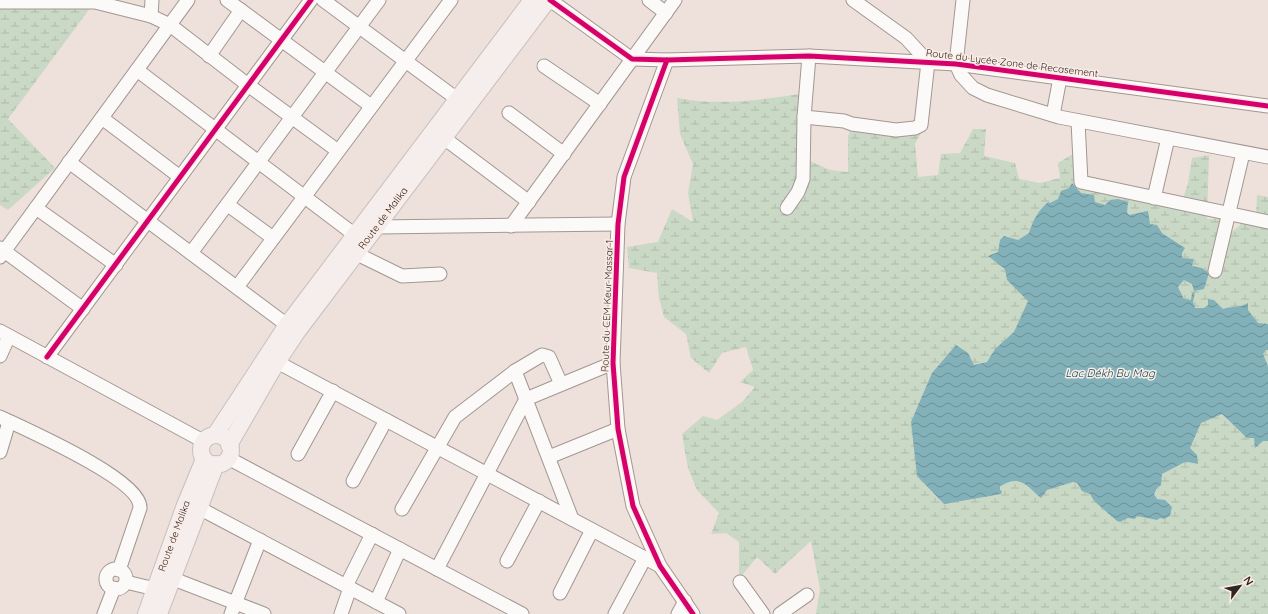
<svg xmlns="http://www.w3.org/2000/svg" width="1268" height="614" font-family="Quicksand,sans-serif">
<style>
.wetland{fill:url(#wetland-marsh)}
.water{fill:url(#water-waves)}
.lines{fill:none;stroke-linecap:round;stroke-linejoin:round}
.minor-casing{stroke:#a29793;stroke-width:15}
.major-casing{stroke:#c7c0bd;stroke-width:18}
.minor{stroke:#fcfaf9;stroke-width:13}
.major{stroke:#f5eeec;stroke-width:16}
.cycleway-casing{stroke:#fbece6;stroke-width:8}
.cycleway{stroke:#d6006c;stroke-width:5}
.labels{text-anchor:middle;dominant-baseline:central;stroke-width:3;stroke-linejoin:round;paint-order:stroke}
.street-label{font-size:10px;fill:#302623;stroke:#fbece6}
.water-label{font-size:11px;font-style:italic;fill:#0c4c58;stroke:#fbece6}
</style>
<defs>
<pattern id="wetland-marsh" width="20" height="14" patternUnits="userSpaceOnUse"><rect width="20" height="14" fill="#cad9c5"/><path d="M1 5h8M5 5V1M11 12h8M15 12V8" fill="none" stroke="#aebaa9"/></pattern>
<pattern id="water-waves" width="16" height="10" patternUnits="userSpaceOnUse"><rect width="16" height="10" fill="#83b1ba"/><path d="M0 5q4-4 8 0t8 0" fill="none" stroke="#6c9097"/></pattern>
</defs>
<rect width="100%" height="100%" fill="#eee0da"/>
<g class="wetland">
<path d="M 0,0 L 96,0 L 8,119 L 55,168 L 8,210 L 0,205 Z"/>
<path d="M 800,94 L 808,160 L 830,170 L 848,172 L 848,136 L 852,125 L 923,129 L 915,144 L 918,177 L 938,175 L 941,154 L 960,153 L 973,129 L 986,129 L 984,156 L 1015,163 L 1019,179 L 1040,183 L 1060,178 L 1058,163 L 1076,152 L 1077,175 L 1182,202 L 1188,183 L 1192,158 L 1209,155 L 1207,219 L 1228,218 L 1225,237 L 1239,226 L 1247,215 L 1256,216 L 1257,195 L 1268,197 L 1268,614 L 816,614 L 820,589 L 811,541 L 775,574 L 757,557 L 739,579 L 739,542 L 726,533 L 711,534 L 719,513 L 697,490 L 688,468 L 682,434 L 703,416 L 717,420 L 742,402 L 755,387 L 740,382 L 753,370 L 746,347 L 722,353 L 709,373 L 691,358 L 686,334 L 664,317 L 659,298 L 657,273 L 629,268 L 627,247 L 658,242 L 672,209 L 693,222 L 688,193 L 693,164 L 680,134 L 677,98 C 719,106 758,100 800,94 Z"/>
</g>
<path class="water" d="M 1072,183 L 1081,193 L 1094,195 L 1095,202 L 1105,205 L 1110,200 L 1118,199 L 1128,202 L 1127,212 L 1129,215 L 1148,211 L 1150,224 L 1157,225 L 1162,233 L 1185,248 L 1182,253 L 1182,258 L 1194,259 L 1192,266 L 1202,268 L 1209,273 L 1204,289 L 1194,291 L 1192,284 L 1184,280 L 1178,287 L 1184,299 L 1191,300 L 1192,293 L 1195,292 L 1193,302 L 1195,308 L 1204,308 L 1208,305 L 1208,299 L 1214,300 L 1223,309 C 1232,306 1239,308 1248,303 L 1248,310 L 1258,323 L 1268,324 L 1268,350 L 1266,350 L 1263,354 L 1268,366 L 1268,441 L 1263,441 L 1255,448 L 1254,438 L 1247,438 L 1222,414 L 1201,423 L 1190,448 L 1197,455 L 1198,464 L 1188,462 L 1183,463 L 1162,474 L 1161,485 L 1157,488 L 1154,494 L 1157,499 L 1165,500 L 1172,507 L 1170,516 L 1164,519 L 1160,518 L 1157,520 L 1137,516 L 1135,519 L 1128,518 L 1120,522 L 1117,521 L 1094,501 L 1090,494 L 1082,491 L 1077,483 L 1073,482 L 1047,490 L 1041,498 C 1031,490 1023,477 1009,482 C 1005,483 1004,485 1000,486 L 1000,490 L 1002,491 L 1001,494 L 944,504 L 917,476 L 911,422 L 932,373 L 956,345 L 968,353 L 974,365 L 987,362 L 995,349 L 1014,332 L 1028,301 L 1007,280 L 1005,269 L 988,256 L 998,252 L 1000,240 L 1004,236 L 1018,240 L 1029,233 C 1033,220 1038,211 1048,202 L 1050,203 L 1058,199 L 1061,191 L 1069,188 Z"/>
<g class="lines">
<defs>
<g id="minor">
<path d="M 152,0 L 151,16 L 170,25 L 248,85 L 338,151"/>
<path d="M 227,0 L 371,106"/>
<path d="M 323,0 L 457,99"/>
<path d="M 550,0 L 632,59 L 667,60 L 809,56 L 956,64 L 1268,106"/>
<path d="M 649,0 L 666,13"/>
<path d="M 963,0 L 956,64 L 961,75 L 973,88 L 987,95 L 1059,117 L 1268,157"/>
<path d="M 0,2 L 95,2 L 151,16"/>
<path d="M 209,56 L 241,10"/>
<path d="M 667,60 L 624,177 L 618,224 L 613,363 L 618,429 L 633,506 L 660,566 L 693,614"/>
<path d="M 544,66 L 600,104"/>
<path d="M 137,70 L 355,235"/>
<path d="M 509,113 L 564,154"/>
<path d="M 1053,115 L 1060,78"/>
<path d="M 804,117 L 844,121 L 852,124 L 896,130 L 915,128 L 921,125 L 928,62 L 906,38 L 853,0"/>
<path d="M 102,118 L 180,177"/>
<path d="M 1078,121 L 1081,182 L 1268,222"/>
<path d="M 444,138 L 529,202"/>
<path d="M 69,162 L 287,325"/>
<path d="M 1154,198 L 1168,138"/>
<path d="M 228,205 L 273,238"/>
<path d="M 36,208 L 116,265"/>
<path d="M 787,208 L 798,192 L 803,179 L 804,117 L 809,56"/>
<path d="M 511,226 L 675,0"/>
<path d="M 377,227 L 618,224"/>
<path d="M 0,248 L 83,309"/>
<path d="M 191,253 L 379,0"/>
<path d="M 357,254 L 402,276 L 440,274"/>
<path d="M 0,257 L 188,0"/>
<path d="M 1215,271 L 1243,153"/>
<path d="M 237,287 L 451,0"/>
<path d="M 0,331 L 203,441"/>
<path d="M 0,356 L 9,336"/>
<path d="M 47,357 L 311,0"/>
<path d="M 277,362 L 660,566"/>
<path d="M 515,371 L 572,519"/>
<path d="M 0,417 C 25,429 142,480 140,508 L 119,570"/>
<path d="M 0,452 L 9,422"/>
<path d="M 298,454 L 333,391"/>
<path d="M 549,457 L 618,429"/>
<path d="M 228,458 L 522,614"/>
<path d="M 353,481 L 386,420"/>
<path d="M 199,508 L 399,614"/>
<path d="M 402,509 L 455,417 L 515,371 L 542,355 L 549,357 L 561,384"/>
<path d="M 507,561 L 539,501"/>
<path d="M 437,569 L 526,399 L 613,363"/>
<circle cx="116" cy="579" r="10"/>
<path d="M 171,578 L 264,614"/>
<path d="M 126,582 L 155,589"/>
<path d="M 740,582 L 763,614"/>
<path d="M 346,586 L 372,534"/>
<path d="M 560,593 L 592,530"/>
<path d="M 376,602 L 400,549"/>
<path d="M 104,614 L 114,588"/>
<path d="M 231,614 L 260,540"/>
<path d="M 341,614 L 350,588"/>
<path d="M 615,614 L 645,558"/>
<path d="M 678,614 L 685,601"/>
<path d="M 780,614 L 807,595"/>
</g>
<g id="major">
<path d="M 215,435 L 287,325 L 532,0"/>
<circle cx="216" cy="450" r="15"/>
<path d="M 229,445 L 277,362 L 297,332 L 548,0"/>
<path d="M 146,614 L 185,505 L 204,459"/>
<path d="M 159,614 L 216,464"/>
</g>
</defs>
<use href="#minor" class="minor-casing"/>
<use href="#major" class="major-casing"/>
<use href="#minor" class="minor"/>
<use href="#major" class="major"/>
<defs>
<g id="cycleway">
<path d="M 550,0 L 632,59 L 667,60 L 809,56 L 956,64 L 1268,106"/>
<path d="M 667,60 L 624,177 L 618,224 L 613,363 L 618,429 L 633,506 L 660,566 L 693,614"/>
<path d="M 47,357 L 311,0"/>
</g>
</defs>
<use href="#cycleway" class="cycleway-casing"/>
<use href="#cycleway" class="cycleway"/>
</g>
<g class="labels">
<g class="street-label">
<text transform="translate(1012 63) rotate(7)">Route du Lycée Zone de Recasement</text>
<text transform="translate(383 218) rotate(-53)">Route de Malika</text>
<text transform="translate(607 306) rotate(-88)">Route du CEM Keur Massar 1</text>
<text transform="translate(174 536) rotate(-70)">Route de Malika</text>
</g>
<g class="water-label">
<text x="1110" y="373">Lac Dékh Bu Mag</text>
</g>
</g>
<g transform="translate(1240 586) rotate(58)" stroke="#fbece6" stroke-width="3" paint-order="stroke">
<path d="M0-3L7 15L0 10L-7 15Z" fill="#302623"/>
<text y="-6" font-size="11" font-weight="bold" text-anchor="middle" fill="#302623">N</text>
</g>
</svg>
